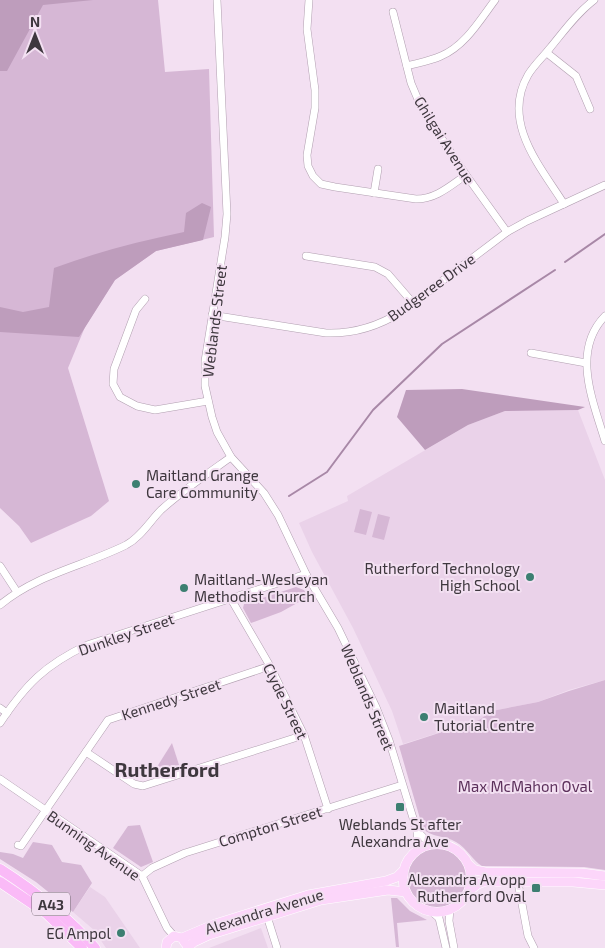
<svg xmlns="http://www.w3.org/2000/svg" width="605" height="948" font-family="'Exo 2',sans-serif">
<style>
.built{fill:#ead2e9}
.green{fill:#d6b7d5}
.forest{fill:#be9dbc}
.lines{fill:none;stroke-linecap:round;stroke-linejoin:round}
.stream{stroke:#a888a7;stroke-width:2}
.minor-casing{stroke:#b19fb0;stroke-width:8}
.major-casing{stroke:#fff;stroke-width:10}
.highway-casing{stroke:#fff;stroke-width:11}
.minor{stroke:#fff;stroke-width:7}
.major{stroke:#fcd6fa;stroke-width:9}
.highway{stroke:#fabaf7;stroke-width:10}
.poi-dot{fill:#3c7f71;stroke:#f3e0f2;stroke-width:2}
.labels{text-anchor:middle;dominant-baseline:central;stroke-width:4;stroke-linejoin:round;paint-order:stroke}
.shield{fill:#f3e0f2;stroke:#746a74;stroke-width:1}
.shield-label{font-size:14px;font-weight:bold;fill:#3e373e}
.street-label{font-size:15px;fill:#3e373e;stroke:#f3e0f2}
.poi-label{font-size:15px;fill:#3e373e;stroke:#f3e0f2;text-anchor:start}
.park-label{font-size:15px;fill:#5c305b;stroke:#f3e0f2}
.district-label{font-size:20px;font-weight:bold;fill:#3e373e;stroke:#f3e0f2}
</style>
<rect width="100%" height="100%" fill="#f3e0f2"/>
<g class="built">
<path d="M 578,410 L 605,480 L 605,680 L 569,690 L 538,702 L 492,711 L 479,720 L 403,744 L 392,711 L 353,628 L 312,552 L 299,523 L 348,501 L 347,496 L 468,425 L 505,411 Z"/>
<path d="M 90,887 L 105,897 L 140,948 L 106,948 L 94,930 L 73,912 Z"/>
<path d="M 261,928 L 268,948 L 209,948 Z"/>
</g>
<g class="green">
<path d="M 0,0 L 158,0 L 165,72 L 209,69 L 214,237 L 156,251 L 115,280 L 85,327 L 68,368 L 109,501 L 91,516 L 31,543 L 19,526 L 0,508 Z"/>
<path d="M 360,509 L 372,512 L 366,535 L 354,532 Z"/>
<path d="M 378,514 L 390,517 L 384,540 L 372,537 Z"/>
<path d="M 296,587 L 304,590 L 308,597 L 281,612 L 251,623 L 243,608 L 244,604 Z"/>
<path d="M 605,680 L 605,870 L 584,867 L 482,866 C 472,860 467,848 456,842 C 444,835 433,838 423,829 L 399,746 L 479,720 L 492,711 L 538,702 L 569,691 Z"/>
<path d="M 172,743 L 180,768 L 150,778 Z"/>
<path d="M 140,825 L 153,862 L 141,867 L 113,848 L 128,826 Z"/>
<path d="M 33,842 L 52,845 L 62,862 L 81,865 L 92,883 L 73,912 L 36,882 L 0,859 L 0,852 L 13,854 L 23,858 Z"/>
<circle cx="436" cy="877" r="31"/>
<path d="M 391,898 L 397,898 L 410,911 L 427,920 L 397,923 L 399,947 L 396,947 Z"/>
</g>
<g class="forest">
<path d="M 0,0 L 93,0 L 43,5 L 7,71 L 0,71 Z"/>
<path d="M 202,203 L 211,207 L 203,240 L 156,251 L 115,280 L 79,337 L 0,332 L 0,307 L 23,312 L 49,307 L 54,268 C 97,252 140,241 184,232 L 186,213 Z"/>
<path d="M 462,389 L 585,407 L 578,410 L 505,411 L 468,425 L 425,450 L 397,417 L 406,390 Z"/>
</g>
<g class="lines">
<g class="stream">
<path d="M 565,262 L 605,234"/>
<path d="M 289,496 L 327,472 L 373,410 L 442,344 L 555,270"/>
</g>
<defs>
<g id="minor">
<path d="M 217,0 L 227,214 L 225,237 L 205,361 L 205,386 L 212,417 L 217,432 L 231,457 L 264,493 L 278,515 L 306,574 L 338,628 L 376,707 L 389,740 L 417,831 L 418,849"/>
<path d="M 309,0 L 307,29 L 315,90 L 315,108 L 307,155 L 308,166 L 313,176 L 321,184 L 335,187 L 416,199 C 436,199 450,186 466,175"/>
<path d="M 393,12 L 411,83 L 422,109 L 466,175 L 507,232"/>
<path d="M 547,53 L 576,76 L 590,109"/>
<path d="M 407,66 C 418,63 430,61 441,56 C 465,46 480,20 495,0"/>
<path d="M 374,193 L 378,169"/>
<path d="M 564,204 C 540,166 501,122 528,75 C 534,65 543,57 550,48 C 564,31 577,13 594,0"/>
<path d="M 306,256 L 375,267 L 388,274 L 413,303"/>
<path d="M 145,299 L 136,310 L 114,369 L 113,384 L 120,397 L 137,406 L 155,410 L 208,401"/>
<path d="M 212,315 L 326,333 C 354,334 377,327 401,312 L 507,232 L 527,221 L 605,185"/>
<path d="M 605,316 C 571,351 593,401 605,441"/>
<path d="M 531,353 L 586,363"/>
<path d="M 0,566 L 17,592"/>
<path d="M 231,599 L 270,666 L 304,735 L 328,809"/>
<path d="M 0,605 C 37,574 84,566 126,545 C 141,537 150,521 161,510 C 183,490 207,474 231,457"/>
<path d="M 0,708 L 7,713"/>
<path d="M 0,723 C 26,684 45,665 87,645 L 306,574"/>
<path d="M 86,752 L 134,784 L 143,786 L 304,735"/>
<path d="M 0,779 L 142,876 L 167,928 L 174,936"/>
<path d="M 417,831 L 430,844"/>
<path d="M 18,845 L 21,846 L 108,720 L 270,666"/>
<path d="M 516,872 L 528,936 L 534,948"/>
<path d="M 142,876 L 152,868 L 185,853 L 402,785"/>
<path d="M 450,909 L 449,921 L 454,948"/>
<path d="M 432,912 L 439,918 L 446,948"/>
<path d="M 266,913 L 277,948"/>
</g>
<g id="major">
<circle cx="437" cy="878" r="34"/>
<path d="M 469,865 L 475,870 L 485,872 L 582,873 L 605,876"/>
<path d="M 469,891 L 478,884 L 483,882 L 573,882 L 605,885"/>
<path d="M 182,938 L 215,924 L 308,895 L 386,881 L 397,877 L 403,871"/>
<path d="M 166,948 L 167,942 L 174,936 L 182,938 L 185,943"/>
<path d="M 187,948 L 194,942 L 209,935 L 321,900 L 388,890 L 406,892"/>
</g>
<g id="highway">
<path d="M 0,869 C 36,892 67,916 95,948"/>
<path d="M 0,882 L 46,913 L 82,948"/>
</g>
</defs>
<use href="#minor" class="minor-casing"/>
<use href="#major" class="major-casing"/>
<use href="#highway" class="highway-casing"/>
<use href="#minor" class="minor"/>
<use href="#major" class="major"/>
<use href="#highway" class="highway"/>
</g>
<g class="poi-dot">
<circle cx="136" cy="484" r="5"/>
<circle cx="530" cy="577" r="5"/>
<circle cx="184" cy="588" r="5"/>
<circle cx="424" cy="717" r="5"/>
<rect x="395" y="802" width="10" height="10" rx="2.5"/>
<rect x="531" y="883" width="10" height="10" rx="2.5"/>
<circle cx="121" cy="933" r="5"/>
</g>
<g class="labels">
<rect class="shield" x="32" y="892.5" width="38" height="23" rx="4"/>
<g class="shield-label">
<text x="51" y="904">A43</text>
</g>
<g class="street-label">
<text transform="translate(445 140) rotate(58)">Ghilgai Avenue</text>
<text transform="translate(431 287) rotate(-36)">Budgeree Drive</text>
<text transform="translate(214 321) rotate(-83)">Weblands Street</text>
<text transform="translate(126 634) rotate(-19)">Dunkley Street</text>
<text transform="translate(368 697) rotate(67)">Weblands Street</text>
<text transform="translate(171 699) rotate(-18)">Kennedy Street</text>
<text transform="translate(286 701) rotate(64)">Clyde Street</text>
<text transform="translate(270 826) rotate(-17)">Compton Street</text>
<text transform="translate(94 845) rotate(35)">Bunning Avenue</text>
<text transform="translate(264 911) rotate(-17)">Alexandra Avenue</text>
</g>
<g class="poi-label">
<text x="146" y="475">Maitland Grange<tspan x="146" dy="17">Care Community</tspan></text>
<text x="520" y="568" text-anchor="end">Rutherford Technology<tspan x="520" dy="17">High School</tspan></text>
<text x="194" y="579">Maitland-Wesleyan<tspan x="194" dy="17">Methodist Church</tspan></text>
<text x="434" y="708">Maitland<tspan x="434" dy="17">Tutorial Centre</tspan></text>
<text x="400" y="824" text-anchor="middle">Weblands St after<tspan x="400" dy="17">Alexandra Ave</tspan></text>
<text x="526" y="879" text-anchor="end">Alexandra Av opp<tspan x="526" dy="17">Rutherford Oval</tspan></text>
<text x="111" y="933" text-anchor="end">EG Ampol</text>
</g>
<g class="park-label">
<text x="525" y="786">Max McMahon Oval</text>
</g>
<g class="district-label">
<text x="167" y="769">Rutherford</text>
</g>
</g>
<g transform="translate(35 35)" stroke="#f3e0f2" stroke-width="4" paint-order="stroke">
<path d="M0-4L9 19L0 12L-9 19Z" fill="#3e373e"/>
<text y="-8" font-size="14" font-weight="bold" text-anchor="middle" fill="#3e373e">N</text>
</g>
</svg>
